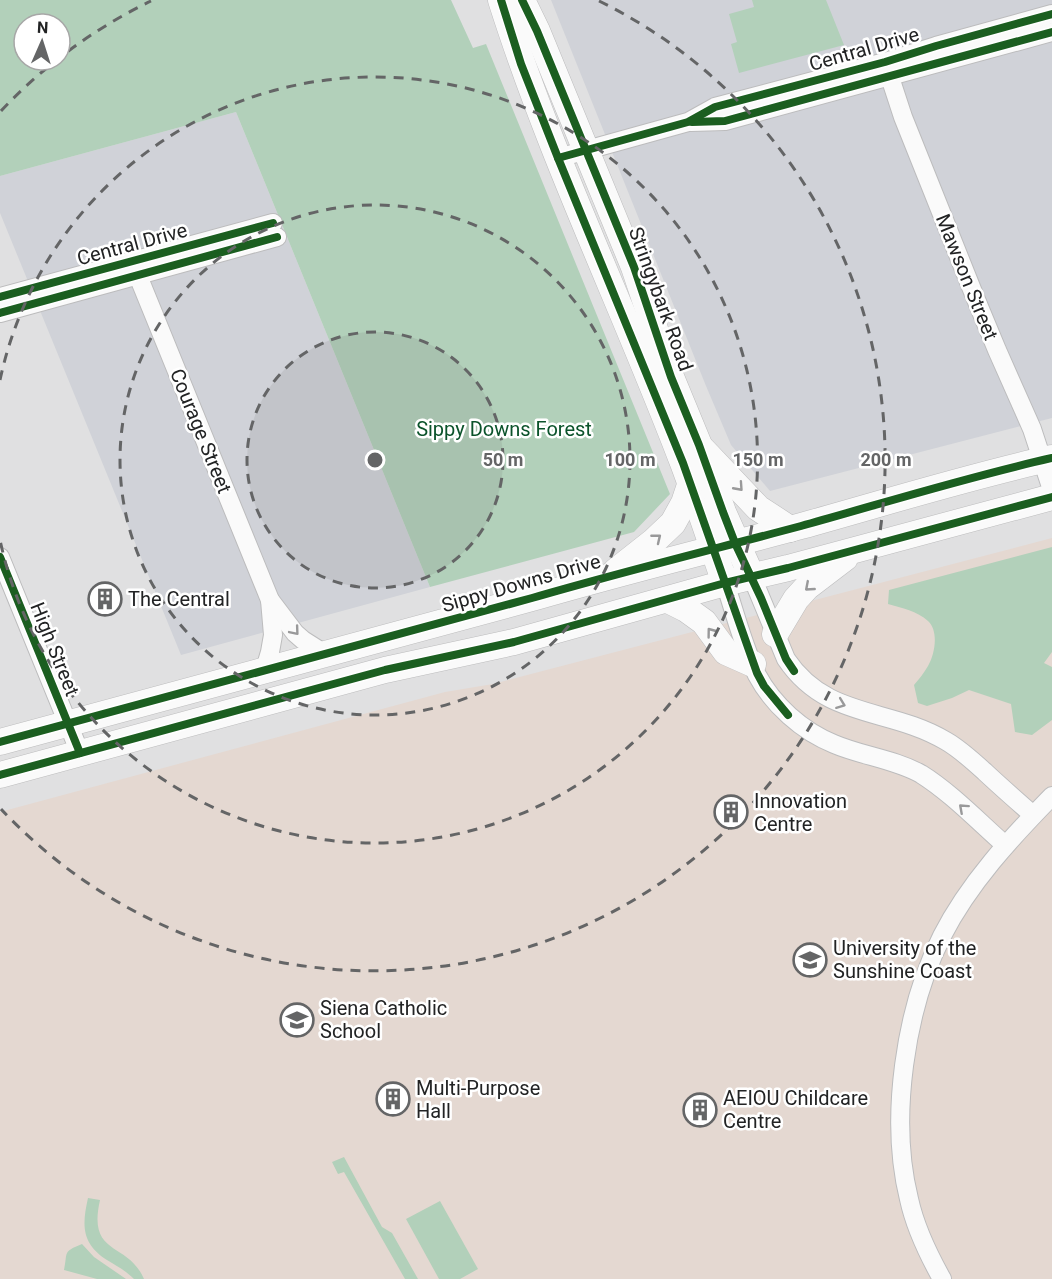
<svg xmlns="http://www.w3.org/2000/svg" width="1052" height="1279" font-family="Roboto,sans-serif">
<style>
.built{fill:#d0d2d8}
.education{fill:#e4d8d1}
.green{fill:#b2d0ba;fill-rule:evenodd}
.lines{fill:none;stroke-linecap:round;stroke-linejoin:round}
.street-casing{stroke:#bcbcbd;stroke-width:20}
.secondary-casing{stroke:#bcbcbd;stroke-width:27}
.street{stroke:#fafafa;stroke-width:18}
.secondary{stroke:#fafafa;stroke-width:26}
.cycleway-casing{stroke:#fff;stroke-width:11}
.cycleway{stroke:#1b5e20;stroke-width:8}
.oneway{stroke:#99999a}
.ring{fill:none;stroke:#646566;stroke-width:3;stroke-dasharray:10 8}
.labels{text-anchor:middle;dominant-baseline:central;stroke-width:5;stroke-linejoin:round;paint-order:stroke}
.street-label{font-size:20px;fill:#222324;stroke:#fff}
.park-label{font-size:20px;fill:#0b532b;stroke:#fff}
.poi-label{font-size:20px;fill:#222324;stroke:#fff;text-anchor:start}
.centre{fill:#646566;stroke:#fff;stroke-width:3}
.ring-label{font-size:18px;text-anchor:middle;font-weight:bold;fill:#646566;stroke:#fff;stroke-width:5;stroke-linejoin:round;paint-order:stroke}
</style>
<rect width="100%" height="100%" fill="#e0e0e1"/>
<g class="built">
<path d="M 551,0 L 1052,0 L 1052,418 L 770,491 L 731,445 L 706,386 Z"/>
<path d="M 236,112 L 430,587 L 181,655 L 0,213 L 0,176 Z"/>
</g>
<path class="education" d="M 1052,538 L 1052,1279 L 0,1279 L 0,812 L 445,692 L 493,684 Z"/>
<g class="green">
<path d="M 0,0 L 451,0 L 473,48 L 486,44 L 670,494 L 634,532 L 430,587 L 236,112 L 0,176 ZM 24,24 L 60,24 L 60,60 L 24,60 Z"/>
<path d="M 752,0 L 826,0 L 844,45 L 739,73 L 731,44 L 737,42 L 729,14 L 754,7 Z"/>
<path d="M 1052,547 L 1052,652 L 1044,663 L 1052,667 L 1052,720 L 1032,735 L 1015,732 L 1011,704 L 969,690 L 952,698 L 927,706 L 918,703 L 914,685 C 919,679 924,673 928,666 C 935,654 939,631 928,621 C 917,611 902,608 888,604 L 889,590 Z"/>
<path d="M 344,1157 L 382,1227 L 392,1233 L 418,1279 L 405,1279 L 344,1172 L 338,1174 L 332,1162 Z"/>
<path d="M 88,1198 L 100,1200 C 87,1257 128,1241 144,1279 L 134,1279 C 126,1271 117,1266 107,1260 C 81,1243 82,1225 88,1198 Z"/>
<path d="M 440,1201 L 478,1269 L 460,1279 L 439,1279 L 406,1219 Z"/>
<path d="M 82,1244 L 94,1257 L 126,1279 L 97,1279 L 64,1270 C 68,1252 62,1252 82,1244 Z"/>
</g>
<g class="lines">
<defs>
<g id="street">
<path d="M 885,62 L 903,117 L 975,297 L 997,350 L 1032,429 L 1052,490"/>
<path d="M 691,122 L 725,121 L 1052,32"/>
<path d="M 558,158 L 688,122 L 715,107 L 885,62 L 936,46 L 1052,14"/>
<path d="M 132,261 L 270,600 L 295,633 L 303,640 L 325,654"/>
<path d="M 0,297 L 273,223"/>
<path d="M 0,313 L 277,237"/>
<path d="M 0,557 L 80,753"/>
<path d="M 752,577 L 786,659 C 827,720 889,707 946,741 C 960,749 973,761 985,772 C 1001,787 1017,801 1033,815"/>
<path d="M 725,583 C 735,613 743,646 757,675 C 773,705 802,731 834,744 C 862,756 894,759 921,774 C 950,792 979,822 1005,845"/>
<path d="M 265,669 L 270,652 L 273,635 L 270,600"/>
<path d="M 942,1279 C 928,1254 915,1227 909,1199 C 889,1119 905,1009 942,936 C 969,883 1011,838 1052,796"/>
</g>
<g id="secondary">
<path d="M 501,0 C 551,158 624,308 683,463 C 698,503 711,543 725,583"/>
<path d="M 522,0 L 537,31 L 634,267 L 671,377 L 699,445 L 723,512 L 752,577"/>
<path d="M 703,450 L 758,508 L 790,529"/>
<path d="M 616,571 L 654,541 L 673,523 L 684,503 L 690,485"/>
<path d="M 668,600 L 686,609 L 704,622 L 726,652 L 753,664"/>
<path d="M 775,634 L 796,599 L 807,587 L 845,558"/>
<path d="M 0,742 L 532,598 C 621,572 711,550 801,526 C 884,503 967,477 1052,458"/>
<path d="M 0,775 L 385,670 L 514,642 L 725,583 L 788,568 L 1052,497"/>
</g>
</defs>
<use href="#street" class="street-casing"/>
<use href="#secondary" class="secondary-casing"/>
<use href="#street" class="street"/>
<use href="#secondary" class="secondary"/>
<defs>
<g id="cycleway">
<path d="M 501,0 L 521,64 L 558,158 L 683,463 L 757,673 L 764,686 L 788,715"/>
<path d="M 522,0 L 537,31 L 634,267 L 671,377 L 699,445 L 723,512 L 735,543 L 761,598 L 786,659 L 794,671"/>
<path d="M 692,122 L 725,121 L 1052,32"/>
<path d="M 558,158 L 688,122 L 715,107 L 885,62 L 936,46 L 1052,14"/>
<path d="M 0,297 L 273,223"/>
<path d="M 0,313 L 277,237"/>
<path d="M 0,557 L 80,753"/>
<path d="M 0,742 L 532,598 C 621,572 711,550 801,526 C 884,503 967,477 1052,458"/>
<path d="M 0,775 L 385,670 L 514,642 L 725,583 L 788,568 L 1052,497"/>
</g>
</defs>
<use href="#cycleway" class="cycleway-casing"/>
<use href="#cycleway" class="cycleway"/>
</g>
<defs><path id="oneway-chevron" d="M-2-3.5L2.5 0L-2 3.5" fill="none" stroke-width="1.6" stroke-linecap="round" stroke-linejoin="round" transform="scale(1.5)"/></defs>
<g class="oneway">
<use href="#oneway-chevron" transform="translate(739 487) rotate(48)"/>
<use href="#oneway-chevron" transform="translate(657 538) rotate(-39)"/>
<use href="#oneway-chevron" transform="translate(809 587) rotate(139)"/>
<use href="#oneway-chevron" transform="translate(295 631) rotate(50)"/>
<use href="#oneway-chevron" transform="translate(711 632) rotate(-127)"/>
<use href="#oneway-chevron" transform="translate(841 704) rotate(21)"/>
<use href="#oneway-chevron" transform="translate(963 808) rotate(-138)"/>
</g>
<circle cx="375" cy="460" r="128" fill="#646566" fill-opacity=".12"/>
<g class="ring">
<circle cx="375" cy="460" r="128"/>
<circle cx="375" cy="460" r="255"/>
<path d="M0 380A383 383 0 1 1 0 540"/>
<path d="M1 111A511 511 0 0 1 151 1M599 1A511 511 0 1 1 1 809"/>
</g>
<defs>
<symbol id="building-ring" viewBox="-11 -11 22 22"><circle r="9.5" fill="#fff" stroke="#646566" stroke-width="1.5"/><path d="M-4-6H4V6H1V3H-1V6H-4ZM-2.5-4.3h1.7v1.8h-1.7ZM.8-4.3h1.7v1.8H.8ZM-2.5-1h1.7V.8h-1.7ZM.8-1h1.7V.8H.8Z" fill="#646566"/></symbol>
<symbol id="university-ring" viewBox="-11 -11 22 22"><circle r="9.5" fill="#fff" stroke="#646566" stroke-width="1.5"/><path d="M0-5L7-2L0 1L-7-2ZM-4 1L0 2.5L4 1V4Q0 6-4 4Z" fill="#646566"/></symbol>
<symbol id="school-ring" viewBox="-11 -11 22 22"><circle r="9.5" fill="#fff" stroke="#646566" stroke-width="1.5"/><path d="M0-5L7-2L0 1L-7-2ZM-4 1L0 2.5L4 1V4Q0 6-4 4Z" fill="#646566"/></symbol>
</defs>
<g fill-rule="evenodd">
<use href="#building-ring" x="86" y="580" width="38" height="38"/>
<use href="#building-ring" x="712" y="793" width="38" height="38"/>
<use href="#university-ring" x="791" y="941" width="38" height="38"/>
<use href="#school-ring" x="278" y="1001" width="38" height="38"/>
<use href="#building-ring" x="374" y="1080" width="38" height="38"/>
<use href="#building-ring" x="681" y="1091" width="38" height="38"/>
</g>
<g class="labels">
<g class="street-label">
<text transform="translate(864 49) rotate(-16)">Central Drive</text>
<text transform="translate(132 244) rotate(-15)">Central Drive</text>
<text transform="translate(967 277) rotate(68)">Mawson Street</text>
<text transform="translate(661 299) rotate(70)">Stringybark Road</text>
<text transform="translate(201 431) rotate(68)">Courage Street</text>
<text transform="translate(521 583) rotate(-16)">Sippy Downs Drive</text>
<text transform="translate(55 649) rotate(68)">High Street</text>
</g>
<g class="park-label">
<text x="504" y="429">Sippy Downs Forest</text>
</g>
<g class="poi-label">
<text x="128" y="599">The Central</text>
<text x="754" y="801">Innovation<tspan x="754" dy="23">Centre</tspan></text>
<text x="833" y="948">University of the<tspan x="833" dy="23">Sunshine Coast</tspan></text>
<text x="320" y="1008">Siena Catholic<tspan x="320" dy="23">School</tspan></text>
<text x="416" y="1088">Multi-Purpose<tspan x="416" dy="23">Hall</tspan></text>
<text x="723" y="1098">AEIOU Childcare<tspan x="723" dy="23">Centre</tspan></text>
</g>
</g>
<circle cx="375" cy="460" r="9" class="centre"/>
<g class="ring-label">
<text x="503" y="466">50 m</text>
<text x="630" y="466">100 m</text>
<text x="758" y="466">150 m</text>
<text x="886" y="466">200 m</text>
</g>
<g transform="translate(42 42) rotate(3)"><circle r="28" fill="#ffffff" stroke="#a7a7a7" stroke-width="1.5"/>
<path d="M0-4.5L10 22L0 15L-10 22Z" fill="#646566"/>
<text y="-9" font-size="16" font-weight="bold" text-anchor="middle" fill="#222324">N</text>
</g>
</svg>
